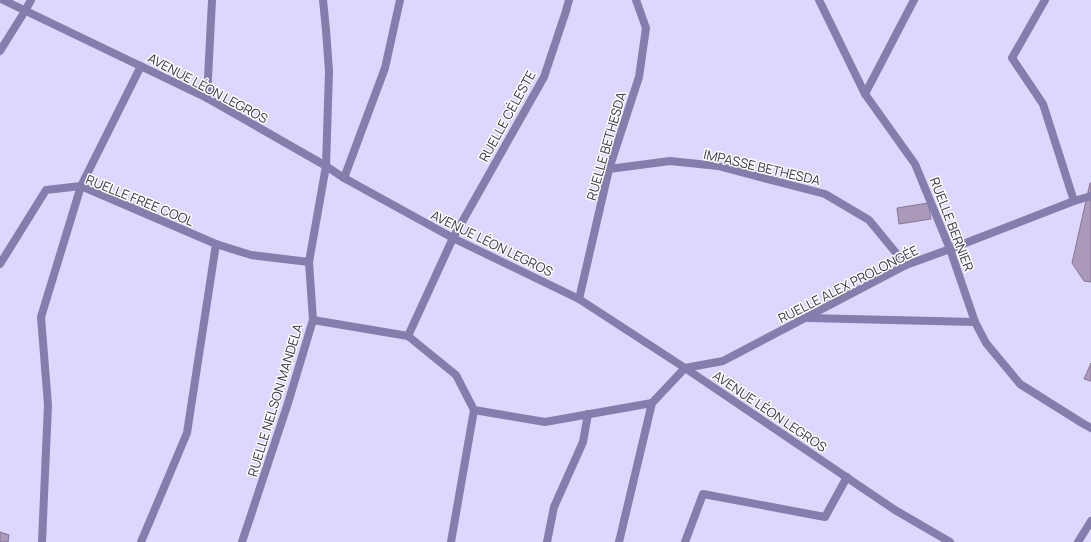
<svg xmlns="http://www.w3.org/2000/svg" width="1091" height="542" font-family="Manrope,sans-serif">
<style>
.building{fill:#ab99ba;stroke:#887696}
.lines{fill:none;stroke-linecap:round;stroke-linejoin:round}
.service{stroke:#837eab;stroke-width:8}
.minor{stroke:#837eab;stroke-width:8}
.labels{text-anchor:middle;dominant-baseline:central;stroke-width:3;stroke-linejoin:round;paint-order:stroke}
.street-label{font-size:13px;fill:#383746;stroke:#fdfdfd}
</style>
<rect width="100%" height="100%" fill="#dbd7fd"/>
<g class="building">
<path d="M 1090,183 L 1091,183 L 1091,282 L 1084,281 L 1072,263 Z"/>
<path d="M 928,203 L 931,219 L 899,224 L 897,208 Z"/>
<path d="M 1091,363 L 1091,381 L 1084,379 Z"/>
<path d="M 0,532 L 9,535 L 8,542 L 0,542 Z"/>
</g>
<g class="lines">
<g class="service">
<path d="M 451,542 L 474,410"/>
<path d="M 619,542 L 652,403"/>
</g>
<g class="minor">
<path d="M 3,0 L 207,98 L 326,166 L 344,178 L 453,238 L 579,299 L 685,368 L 895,510 L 950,542"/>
<path d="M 819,0 L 865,94 L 915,164 L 950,249 L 975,322 L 986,343 L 1020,384 L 1082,423 L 1091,428"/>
<path d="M 1045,0 L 1012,58 L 1043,104 L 1074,201"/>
<path d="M 0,51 L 25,11 L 31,0"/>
<path d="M 865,94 L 914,0"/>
<path d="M 207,98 L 212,0"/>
<path d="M 609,169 L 670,161 L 718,166 L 825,194 L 869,220 L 906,265"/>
<path d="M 344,178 L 385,68 L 400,0"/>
<path d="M 0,264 L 46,190 L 81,186 L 216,244 L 251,255 L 309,262"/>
<path d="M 579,299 L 609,169 L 639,77 L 646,28 L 636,0"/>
<path d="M 808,318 L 975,322"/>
<path d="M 313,320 L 408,336 L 456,375 L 474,410 L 545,422 L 652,403 L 685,368 L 723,361 L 906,265 L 950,249 L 1074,201 L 1091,196"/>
<path d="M 408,336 L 453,238 L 544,77 L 566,11 L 569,0"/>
<path d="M 42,542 L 48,405 L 41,317 L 81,186 L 141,66"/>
<path d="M 141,542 L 187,433 L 216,244"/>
<path d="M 242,542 L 288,403 L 313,320 L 309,262 L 326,166 L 329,71 L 326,30 L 323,0"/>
<path d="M 547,542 L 554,507 L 583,442 L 588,414"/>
<path d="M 685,542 L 703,494 L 825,517 L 847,477"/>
<path d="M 1078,542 L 1091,521"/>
</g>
</g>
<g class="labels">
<g class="street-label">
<text transform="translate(208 88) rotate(28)">AVENUE LÉON LEGROS</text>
<text transform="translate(507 116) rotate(-61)">RUELLE CÉLESTE</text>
<text transform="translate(606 146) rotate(-74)">RUELLE BETHESDA</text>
<text transform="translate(762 167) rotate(13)">IMPASSE BETHESDA</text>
<text transform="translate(140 200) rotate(22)">RUELLE FREE COOL</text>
<text transform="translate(952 224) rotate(69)">RUELLE BERNIER</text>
<text transform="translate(492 243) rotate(26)">AVENUE LÉON LEGROS</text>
<text transform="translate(848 284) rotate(-27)">RUELLE ALEX PROLONGÉE</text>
<text transform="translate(275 400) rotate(-73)">RUELLE NELSON MANDELA</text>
<text transform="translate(770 411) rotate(34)">AVENUE LÉON LEGROS</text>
</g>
</g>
</svg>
